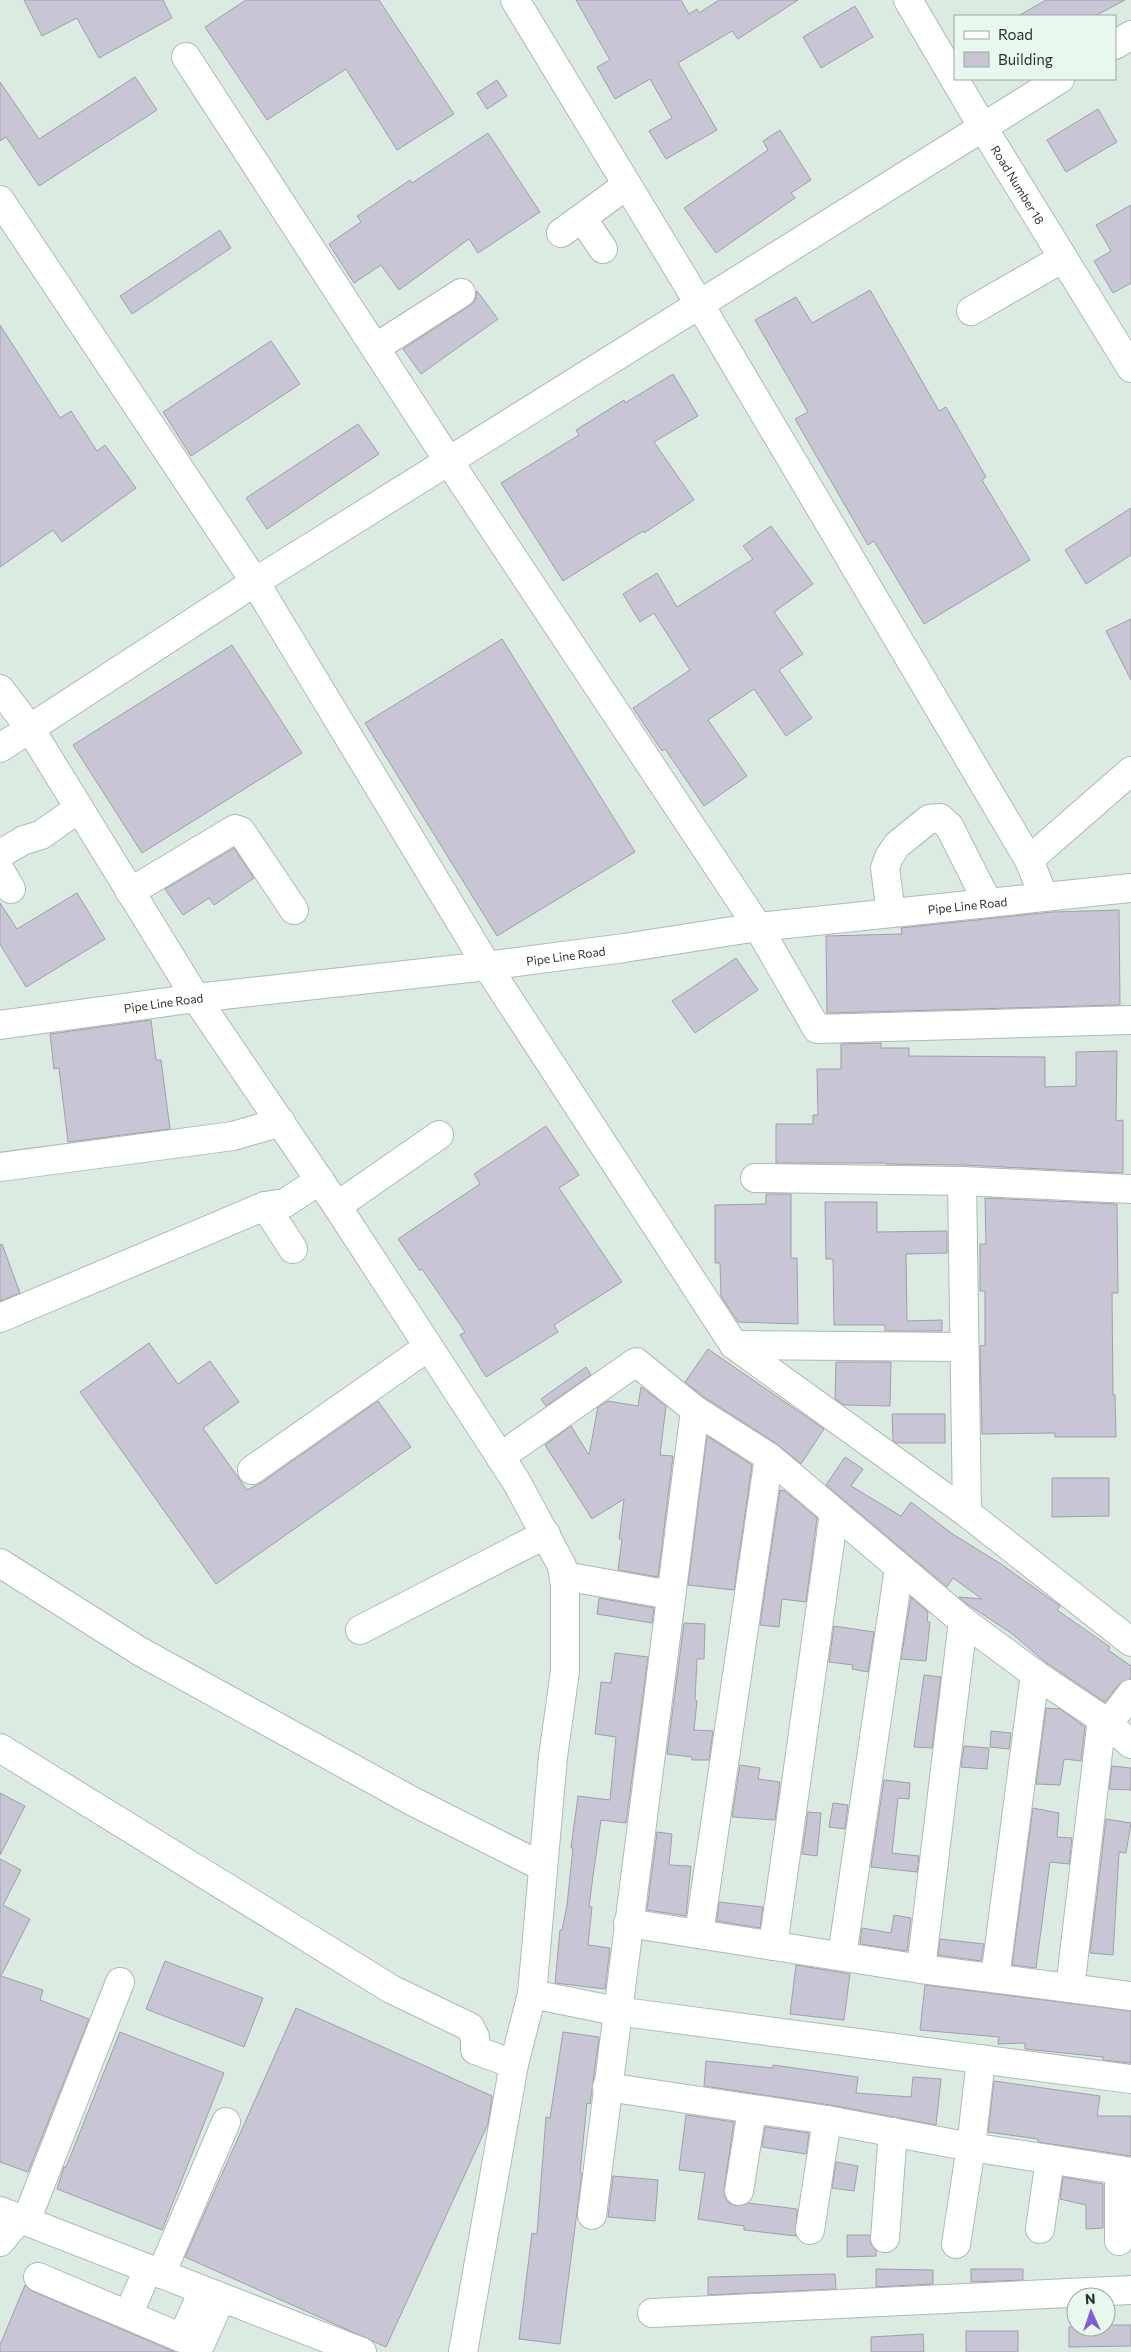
<svg xmlns="http://www.w3.org/2000/svg" width="1131" height="2352" font-family="Commissioner,sans-serif">
<style>
.building{fill:#c8c5d4;stroke:#a19ead}
.lines{fill:none;stroke-linecap:round;stroke-linejoin:round}
.minor-casing{stroke:#acbcb3;stroke-width:30}
.minor{stroke:#fff;stroke-width:28}
.labels{text-anchor:middle;dominant-baseline:central;stroke-width:4;stroke-linejoin:round;paint-order:stroke}
.street-label{font-size:12px;fill:#2b312e;stroke:#e8f8ee}
</style>
<rect width="100%" height="100%" fill="#dbebe1"/>
<g class="building">
<path d="M 24,0 L 163,0 L 172,18 L 99,58 L 77,18 L 42,36 Z"/>
<path d="M 246,0 L 379,0 L 454,114 L 397,150 L 346,69 L 267,120 L 205,27 Z"/>
<path d="M 576,0 L 681,0 L 689,14 L 697,9 L 699,13 L 719,0 L 798,0 L 738,39 L 732,31 L 678,63 L 717,130 L 666,159 L 649,131 L 672,118 L 650,79 L 615,99 L 597,67 L 610,60 Z"/>
<path d="M 1046,0 L 1125,0 L 1095,16 L 1018,16 Z"/>
<path d="M 855,6 L 873,37 L 821,68 L 803,37 Z"/>
<path d="M 135,77 L 157,110 L 39,186 L 6,137 L 0,141 L 0,82 L 39,139 Z"/>
<path d="M 497,80 L 507,96 L 487,109 L 477,93 Z"/>
<path d="M 1098,109 L 1117,142 L 1066,172 L 1047,140 Z"/>
<path d="M 780,130 L 811,180 L 791,193 L 795,198 L 716,253 L 684,208 L 768,150 L 763,141 Z"/>
<path d="M 488,133 L 540,212 L 478,253 L 469,239 L 399,290 L 381,265 L 354,283 L 329,244 L 361,222 L 357,216 L 410,180 L 412,183 Z"/>
<path d="M 1131,205 L 1131,283 L 1113,293 L 1094,261 L 1111,251 L 1096,225 Z"/>
<path d="M 220,230 L 231,248 L 132,314 L 120,296 Z"/>
<path d="M 870,290 L 939,411 L 946,407 L 986,477 L 982,480 L 1030,560 L 924,624 L 874,541 L 868,545 L 795,419 L 808,412 L 755,320 L 796,297 L 812,323 Z"/>
<path d="M 477,291 L 498,319 L 421,374 L 403,349 L 469,306 L 475,301 Z"/>
<path d="M 0,325 L 60,418 L 71,411 L 97,451 L 105,445 L 136,488 L 62,542 L 53,530 L 0,567 Z"/>
<path d="M 271,341 L 300,384 L 191,456 L 163,412 Z"/>
<path d="M 673,374 L 698,416 L 654,442 L 694,500 L 644,533 L 643,531 L 563,581 L 501,483 L 579,435 L 576,430 L 624,400 L 625,403 Z"/>
<path d="M 358,424 L 379,454 L 267,529 L 246,498 Z"/>
<path d="M 1131,508 L 1131,555 L 1086,584 L 1065,550 Z"/>
<path d="M 771,526 L 813,584 L 774,612 L 803,654 L 779,670 L 812,718 L 786,736 L 754,689 L 708,720 L 747,776 L 704,806 L 665,749 L 662,751 L 633,708 L 690,670 L 654,613 L 640,622 L 623,594 L 657,573 L 677,607 L 753,559 L 743,546 Z"/>
<path d="M 1131,619 L 1131,680 L 1106,631 Z"/>
<path d="M 502,639 L 635,852 L 497,936 L 365,723 Z"/>
<path d="M 232,645 L 302,753 L 142,853 L 73,745 Z"/>
<path d="M 234,848 L 254,878 L 214,905 L 209,898 L 183,915 L 165,889 Z"/>
<path d="M 77,893 L 105,939 L 26,987 L 0,944 L 0,903 L 17,929 Z"/>
<path d="M 1119,910 L 1120,1005 L 827,1013 L 826,936 L 902,934 L 901,928 L 1052,912 Z"/>
<path d="M 736,958 L 758,990 L 695,1033 L 672,1001 Z"/>
<path d="M 151,1020 L 156,1060 L 161,1060 L 170,1129 L 68,1142 L 59,1068 L 54,1069 L 50,1034 Z"/>
<path d="M 881,1043 L 881,1048 L 909,1048 L 909,1056 L 1045,1057 L 1045,1087 L 1076,1086 L 1076,1052 L 1117,1051 L 1116,1121 L 1123,1120 L 1123,1173 L 963,1165 L 886,1164 L 886,1163 L 776,1163 L 776,1124 L 813,1124 L 813,1115 L 818,1115 L 817,1069 L 841,1069 L 841,1044 Z"/>
<path d="M 546,1126 L 579,1175 L 559,1188 L 622,1282 L 554,1325 L 558,1332 L 486,1377 L 460,1335 L 465,1332 L 422,1269 L 420,1271 L 398,1239 L 480,1184 L 474,1174 Z"/>
<path d="M 766,1194 L 791,1194 L 791,1258 L 797,1258 L 798,1324 L 738,1322 L 721,1296 L 720,1263 L 715,1263 L 715,1205 L 766,1204 Z"/>
<path d="M 985,1198 L 1117,1204 L 1118,1293 L 1112,1293 L 1113,1395 L 1115,1395 L 1116,1437 L 1055,1437 L 1055,1433 L 982,1434 L 980,1346 L 985,1345 L 985,1291 L 980,1291 L 980,1244 L 986,1244 Z"/>
<path d="M 825,1202 L 877,1202 L 877,1232 L 947,1231 L 947,1253 L 906,1254 L 907,1321 L 942,1320 L 942,1331 L 885,1331 L 885,1325 L 834,1325 L 833,1259 L 826,1259 Z"/>
<path d="M 2,1244 L 20,1293 L 0,1301 L 0,1245 Z"/>
<path d="M 149,1343 L 178,1384 L 210,1361 L 239,1402 L 203,1428 L 247,1490 L 261,1483 L 378,1401 L 411,1447 L 216,1584 L 80,1392 Z"/>
<path d="M 708,1349 L 824,1429 L 801,1464 L 777,1444 L 704,1397 L 685,1382 Z"/>
<path d="M 836,1362 L 891,1362 L 890,1406 L 844,1405 L 835,1399 Z"/>
<path d="M 586,1367 L 591,1375 L 546,1406 L 541,1399 Z"/>
<path d="M 641,1387 L 666,1406 L 660,1455 L 673,1456 L 658,1577 L 618,1570 L 622,1539 L 619,1539 L 624,1499 L 592,1519 L 545,1445 L 571,1426 L 589,1455 L 598,1407 L 608,1401 L 638,1406 Z"/>
<path d="M 892,1414 L 945,1414 L 945,1443 L 896,1443 L 893,1440 Z"/>
<path d="M 707,1436 L 752,1465 L 734,1590 L 688,1585 Z"/>
<path d="M 845,1457 L 863,1469 L 851,1486 L 901,1516 L 911,1502 L 951,1533 L 1001,1564 L 1060,1606 L 1057,1610 L 1110,1647 L 1108,1650 L 1131,1666 L 1131,1679 L 1119,1684 L 1105,1702 L 1044,1661 L 1011,1633 L 967,1604 L 959,1597 L 982,1599 L 953,1578 L 947,1587 L 826,1485 Z"/>
<path d="M 1052,1478 L 1109,1478 L 1109,1516 L 1052,1517 Z"/>
<path d="M 780,1490 L 785,1491 L 817,1518 L 806,1602 L 782,1599 L 779,1627 L 760,1625 Z"/>
<path d="M 911,1597 L 928,1612 L 927,1622 L 930,1622 L 926,1661 L 901,1659 Z"/>
<path d="M 599,1598 L 654,1608 L 652,1623 L 597,1614 Z"/>
<path d="M 684,1623 L 705,1624 L 704,1659 L 697,1659 L 695,1700 L 697,1701 L 694,1730 L 713,1731 L 709,1760 L 692,1760 L 692,1757 L 667,1754 Z"/>
<path d="M 834,1626 L 874,1632 L 868,1672 L 852,1669 L 853,1665 L 829,1662 Z"/>
<path d="M 615,1653 L 648,1657 L 626,1823 L 601,1820 L 593,1876 L 589,1907 L 592,1907 L 588,1945 L 610,1948 L 605,1989 L 555,1983 L 560,1930 L 562,1930 L 567,1905 L 573,1848 L 571,1848 L 578,1796 L 610,1800 L 616,1737 L 595,1734 L 601,1682 L 611,1683 Z"/>
<path d="M 924,1675 L 941,1677 L 932,1748 L 914,1747 Z"/>
<path d="M 1046,1708 L 1060,1709 L 1085,1727 L 1081,1761 L 1064,1759 L 1060,1785 L 1036,1784 Z"/>
<path d="M 991,1731 L 1011,1733 L 1009,1749 L 990,1747 Z"/>
<path d="M 964,1746 L 989,1748 L 987,1769 L 961,1767 Z"/>
<path d="M 740,1765 L 760,1768 L 758,1779 L 780,1782 L 775,1820 L 732,1817 Z"/>
<path d="M 1112,1766 L 1131,1768 L 1131,1790 L 1109,1789 Z"/>
<path d="M 884,1780 L 910,1783 L 909,1799 L 898,1798 L 892,1853 L 919,1856 L 917,1872 L 871,1867 Z"/>
<path d="M 0,1793 L 25,1806 L 0,1855 Z"/>
<path d="M 833,1803 L 848,1805 L 845,1829 L 829,1827 Z"/>
<path d="M 1033,1808 L 1059,1813 L 1057,1837 L 1072,1838 L 1069,1864 L 1050,1862 L 1036,1968 L 1012,1965 Z"/>
<path d="M 808,1812 L 821,1813 L 817,1856 L 802,1854 Z"/>
<path d="M 1106,1819 L 1131,1823 L 1126,1853 L 1119,1852 L 1113,1955 L 1090,1953 Z"/>
<path d="M 657,1832 L 672,1834 L 669,1865 L 691,1866 L 686,1916 L 647,1910 Z"/>
<path d="M 0,1859 L 21,1870 L 3,1905 L 30,1919 L 1,1976 L 43,1990 L 40,2000 L 89,2019 L 28,2172 L 0,2162 Z"/>
<path d="M 719,1902 L 763,1907 L 760,1928 L 717,1921 Z"/>
<path d="M 894,1915 L 911,1918 L 907,1951 L 860,1944 L 862,1928 L 891,1933 Z"/>
<path d="M 940,1939 L 984,1944 L 981,1961 L 938,1955 Z"/>
<path d="M 165,1961 L 263,1998 L 244,2047 L 146,2009 Z"/>
<path d="M 796,1965 L 850,1974 L 844,2020 L 790,2014 Z"/>
<path d="M 925,1985 L 1131,2011 L 1131,2063 L 1103,2060 L 1103,2057 L 1025,2049 L 1025,2043 L 998,2044 L 999,2037 L 920,2030 Z"/>
<path d="M 296,2008 L 492,2096 L 488,2124 L 386,2347 L 185,2257 Z"/>
<path d="M 120,2032 L 224,2073 L 162,2230 L 57,2189 L 64,2167 L 66,2167 Z"/>
<path d="M 563,2032 L 599,2037 L 590,2104 L 587,2103 L 580,2173 L 582,2173 L 560,2344 L 519,2339 L 532,2233 L 537,2234 L 546,2117 L 550,2118 Z"/>
<path d="M 706,2061 L 773,2068 L 773,2065 L 858,2077 L 856,2093 L 911,2097 L 913,2077 L 941,2079 L 936,2125 L 830,2105 L 704,2086 Z"/>
<path d="M 994,2081 L 1100,2096 L 1097,2116 L 1131,2116 L 1131,2156 L 1038,2142 L 1038,2139 L 988,2132 Z"/>
<path d="M 686,2115 L 734,2122 L 724,2189 L 725,2197 L 729,2203 L 736,2206 L 748,2203 L 797,2209 L 796,2236 L 744,2230 L 744,2226 L 698,2219 L 705,2173 L 679,2170 Z"/>
<path d="M 765,2127 L 809,2133 L 806,2154 L 762,2147 Z"/>
<path d="M 836,2162 L 858,2166 L 854,2191 L 832,2188 Z"/>
<path d="M 613,2176 L 658,2180 L 655,2221 L 608,2217 Z"/>
<path d="M 1063,2177 L 1103,2184 L 1103,2228 L 1086,2229 L 1086,2205 L 1060,2199 Z"/>
<path d="M 847,2235 L 870,2235 L 871,2244 L 876,2250 L 876,2256 L 847,2257 Z"/>
<path d="M 876,2269 L 933,2270 L 933,2284 L 876,2287 Z"/>
<path d="M 971,2269 L 1023,2269 L 1023,2280 L 971,2282 Z"/>
<path d="M 835,2274 L 836,2289 L 708,2295 L 708,2277 Z"/>
<path d="M 25,2285 L 32,2291 L 175,2352 L 0,2352 L 0,2345 Z"/>
<path d="M 1108,2325 L 1131,2325 L 1131,2346 L 1069,2347 L 1069,2327 L 1108,2327 Z"/>
<rect x="966" y="2331" width="52" height="21"/>
<path d="M 923,2334 L 924,2352 L 871,2352 L 871,2337 Z"/>
</g>
<g class="lines">
<defs>
<g id="minor">
<path d="M 515,0 L 700,305 L 1029,860 L 1044,897"/>
<path id="s1" d="M 908,0 L 982,126 L 1131,368"/>
<path d="M 1115,45 L 1131,35"/>
<path d="M 186,57 L 448,460 L 758,927 L 817,1029 L 1131,1020"/>
<path d="M 0,200 L 255,582 L 487,966 L 734,1345 L 967,1513 L 1131,1642"/>
<path d="M 582,218 L 603,249"/>
<path d="M 561,233 L 627,185"/>
<path d="M 971,311 L 1063,258"/>
<path d="M 375,348 L 461,293"/>
<path d="M 0,689 L 31,730 L 196,998 L 337,1206 L 516,1481 L 562,1566 L 565,1586 L 565,1671 L 553,1757 L 532,1994"/>
<path d="M 0,748 L 255,582 L 1060,79"/>
<path d="M 0,854 L 24,840 L 41,835 L 79,808"/>
<path d="M 1029,860 L 1131,771"/>
<path d="M 0,870 L 11,889"/>
<path d="M 130,892 L 235,829 L 241,831 L 294,910"/>
<path d="M 891,913 L 885,868 L 889,857 L 897,845 L 929,819 L 940,818 L 949,826 L 988,903"/>
<path id="s2" d="M 0,1025 L 196,998 L 487,966 L 624,948 L 758,927 L 1131,888"/>
<path d="M 0,1167 L 233,1136 L 281,1122"/>
<path d="M 755,1178 L 962,1181 L 1131,1189"/>
<path d="M 962,1181 L 967,1513"/>
<path d="M 265,1206 L 293,1249"/>
<path d="M 337,1206 L 439,1135"/>
<path d="M 0,1318 L 265,1206 L 285,1203 L 320,1180"/>
<path d="M 734,1345 L 963,1347"/>
<path d="M 500,1457 L 636,1362 L 695,1410 L 769,1457 L 963,1621 L 1035,1674 L 1102,1719 L 1131,1744"/>
<path d="M 252,1470 L 428,1347"/>
<path d="M 0,1563 L 141,1652 L 412,1801 L 543,1867"/>
<path d="M 564,1576 L 671,1595"/>
<path d="M 360,1630 L 546,1534"/>
<path d="M 1108,1724 L 1131,1694"/>
<path d="M 0,1748 L 391,1989 L 470,2027 L 475,2037 L 475,2050 L 514,2064"/>
<path d="M 628,1923 L 921,1969 L 1131,1996"/>
<path d="M 699,1934 L 769,1457"/>
<path d="M 773,1946 L 834,1513"/>
<path d="M 842,1956 L 899,1568"/>
<path d="M 921,1969 L 963,1621"/>
<path d="M 995,1978 L 1035,1674"/>
<path d="M 1070,1988 L 1102,1719"/>
<path d="M 607,2087 L 827,2120 L 971,2147 L 1131,2172"/>
<path d="M 739,2191 L 752,2110"/>
<path d="M 0,2211 L 362,2352"/>
<path d="M 592,2215 L 695,1410"/>
<path d="M 26,2221 L 120,1982"/>
<path d="M 1040,2229 L 1050,2159"/>
<path d="M 810,2230 L 827,2120"/>
<path d="M 885,2238 L 893,2132"/>
<path d="M 1119,2241 L 1119,2170"/>
<path d="M 0,2242 L 19,2219"/>
<path d="M 956,2244 L 971,2147 L 981,2059"/>
<path d="M 161,2274 L 226,2122"/>
<path d="M 38,2277 L 182,2338 L 203,2291"/>
<path d="M 652,2313 L 1131,2290"/>
<path d="M 128,2315 L 148,2269"/>
<path d="M 197,2352 L 221,2298"/>
<path d="M 463,2352 L 514,2064 L 532,1994 L 616,2011 L 1131,2079"/>
</g>
</defs>
<use href="#minor" class="minor-casing"/>
<use href="#minor" class="minor"/>
</g>
<g class="labels">
<g class="street-label">
<text stroke="none"><textPath href="#s1" startOffset="215">Road Number 18</textPath></text>
<text stroke="none"><textPath href="#s2" startOffset="975">Pipe Line Road</textPath></text>
<text stroke="none"><textPath href="#s2" startOffset="570">Pipe Line Road</textPath></text>
<text stroke="none"><textPath href="#s2" startOffset="165">Pipe Line Road</textPath></text>
</g>
</g>
<rect x="954" y="15" width="162" height="65" fill="#e8f8ee" stroke="#9ca8a1"/>
<rect x="964" y="31" width="25" height="8" fill="#ffffff" stroke="#9ca8a1"/>
<text x="998" y="40" font-size="15" fill="#2b312e">Road</text>
<rect x="964" y="52" width="25" height="15" fill="#c8c5d4" stroke="#9ca8a1"/>
<text x="998" y="65" font-size="15" fill="#2b312e">Building</text>
<g transform="translate(1091 2312) rotate(357)"><circle r="24" fill="#e8f8ee" stroke="#9ca8a1"/>
<path d="M0-4L9 19L0 12L-9 19Z" fill="#835cd6"/>
<text y="-8" font-size="14" font-weight="bold" text-anchor="middle" fill="#2b312e">N</text>
</g>
</svg>
